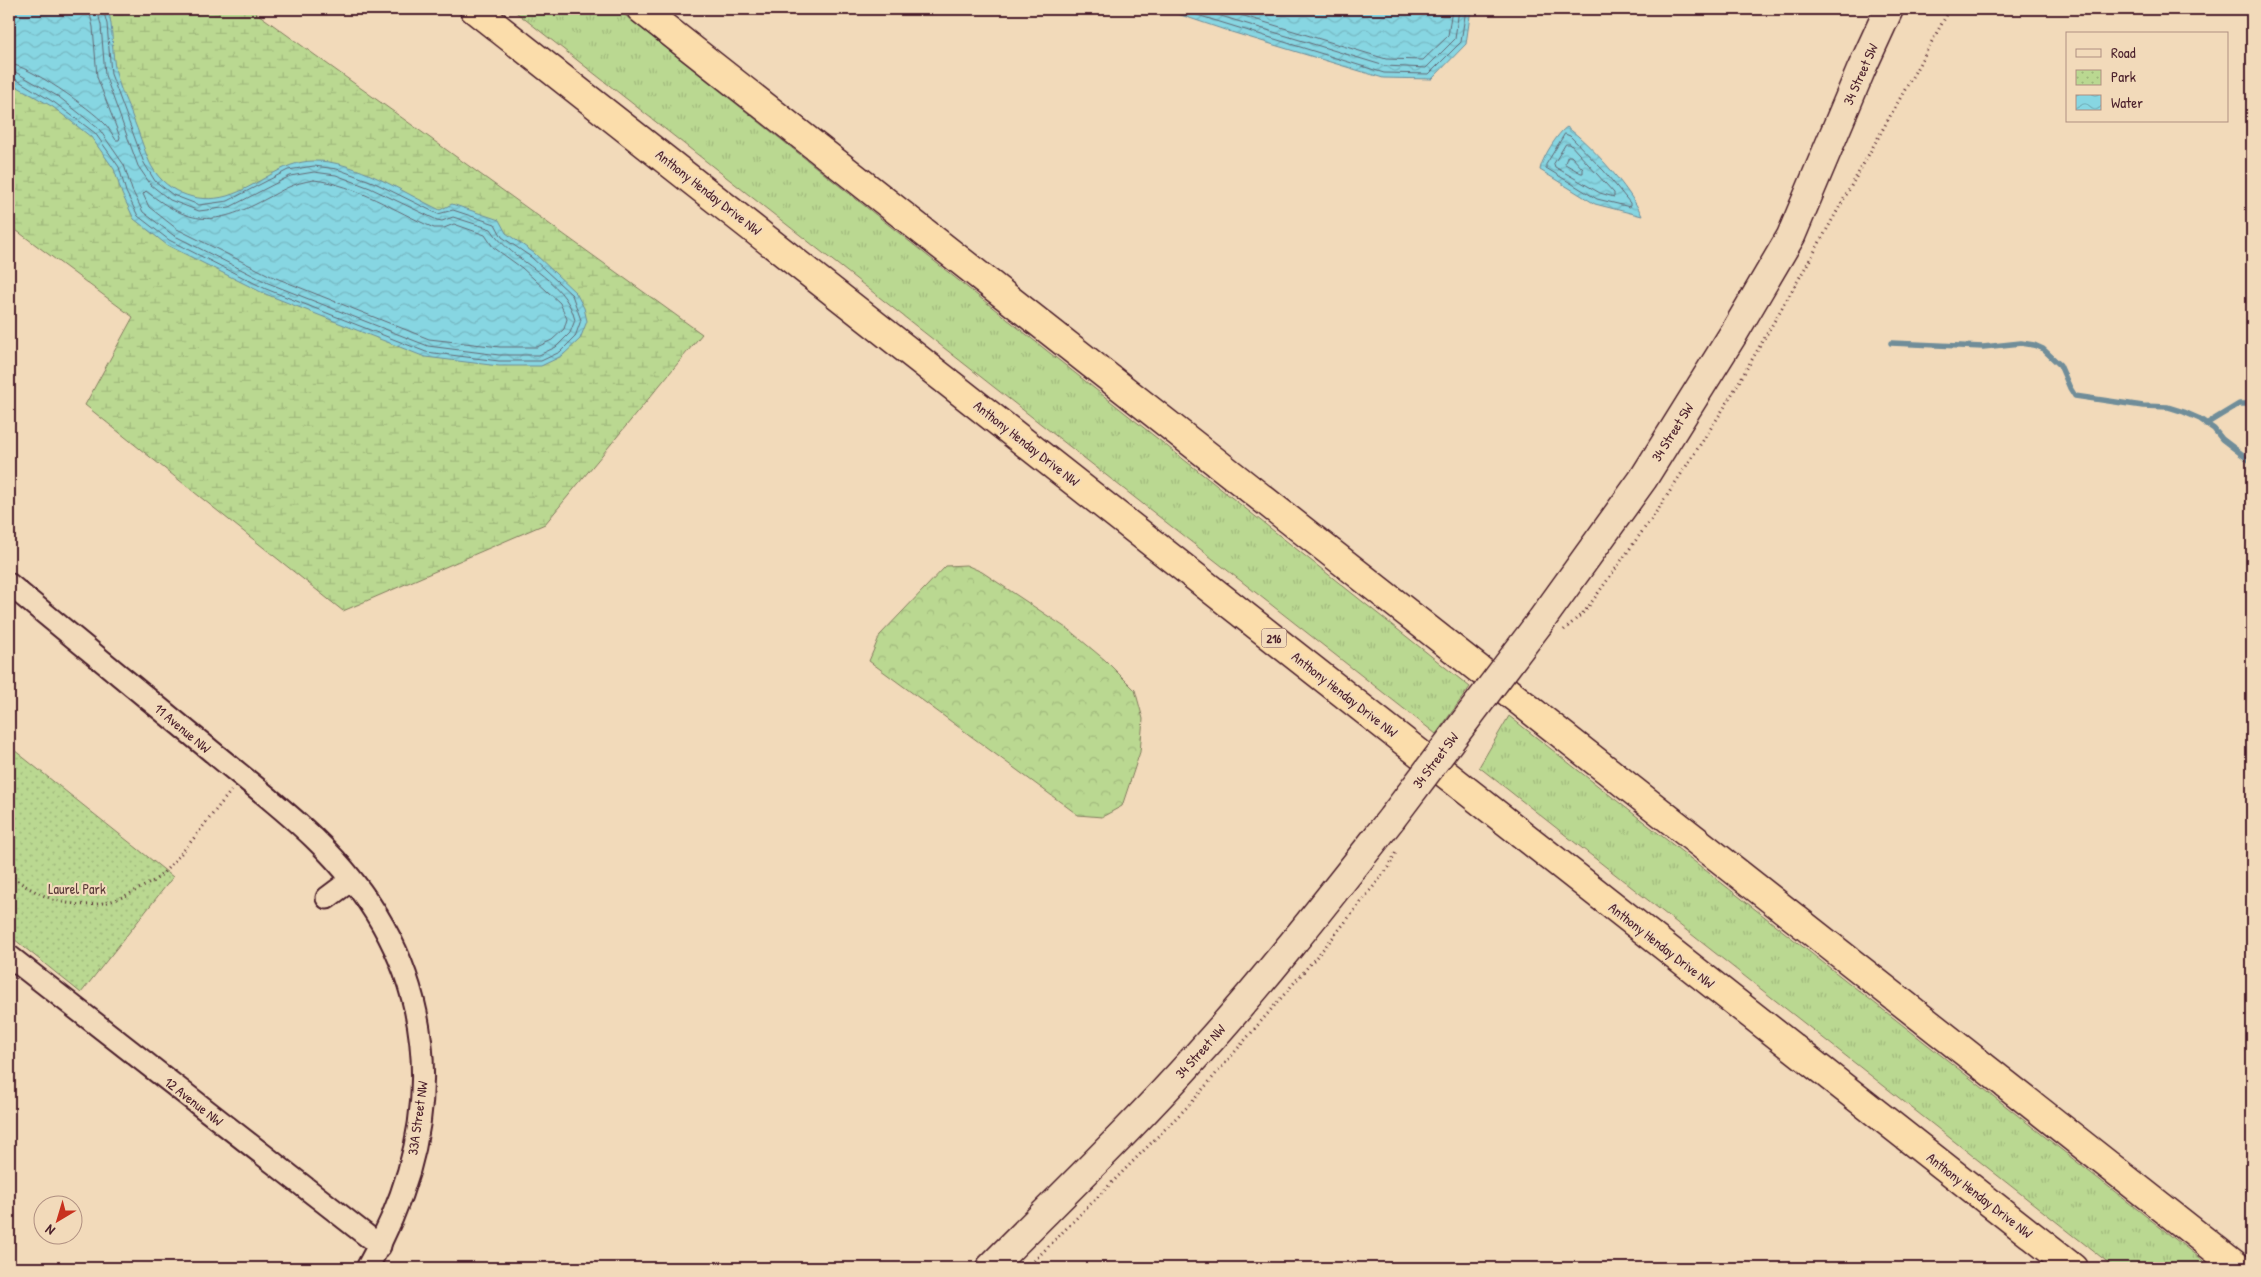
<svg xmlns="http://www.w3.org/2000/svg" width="2261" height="1277" font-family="'Patrick Hand',sans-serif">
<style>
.grass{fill:url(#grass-tufts);stroke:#827c5e}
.forest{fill:url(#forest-crowns);stroke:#827c5e}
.wetland{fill:url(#wetland-marsh);stroke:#827c5e}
.park{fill:url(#park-dots);stroke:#827c5e}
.water{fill:url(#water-waves);stroke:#6f8d99}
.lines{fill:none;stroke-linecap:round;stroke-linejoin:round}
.shore{stroke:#626874;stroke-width:1}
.stream{stroke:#6f8d99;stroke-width:5.5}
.minor-casing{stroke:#4a1f2b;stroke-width:25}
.secondary-casing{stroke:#4a1f2b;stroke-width:31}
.motorway-casing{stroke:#4a1f2b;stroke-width:31}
.path{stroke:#4a1f2b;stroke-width:3;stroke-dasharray:1 4;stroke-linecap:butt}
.minor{stroke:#f2daba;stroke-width:21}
.secondary{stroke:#f2daba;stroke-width:28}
.motorway{stroke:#fbddab;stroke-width:28}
.secondary-bridge-casing{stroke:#4a1f2b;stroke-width:31;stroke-linecap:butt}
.secondary-bridge{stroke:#f2daba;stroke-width:28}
.labels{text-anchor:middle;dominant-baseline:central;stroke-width:4;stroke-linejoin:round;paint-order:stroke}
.shield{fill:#f2daba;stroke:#7c5756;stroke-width:1}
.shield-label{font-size:12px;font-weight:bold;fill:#4a1f2b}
.street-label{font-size:14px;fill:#4a1f2b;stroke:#f2daba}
.park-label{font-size:14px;fill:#5b3b3a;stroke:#f2daba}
</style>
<defs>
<pattern id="grass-tufts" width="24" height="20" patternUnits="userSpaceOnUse" patternTransform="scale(1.25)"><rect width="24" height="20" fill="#bad891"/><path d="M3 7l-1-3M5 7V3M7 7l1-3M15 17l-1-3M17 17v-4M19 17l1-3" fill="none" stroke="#a1b97d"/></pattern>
<pattern id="forest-crowns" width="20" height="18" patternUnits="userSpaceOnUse" patternTransform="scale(1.25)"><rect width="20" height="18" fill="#bad891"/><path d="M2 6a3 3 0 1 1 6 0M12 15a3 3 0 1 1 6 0" fill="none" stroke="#a1b97d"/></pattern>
<pattern id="wetland-marsh" width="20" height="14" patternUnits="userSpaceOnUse" patternTransform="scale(1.25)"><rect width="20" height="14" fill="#bad891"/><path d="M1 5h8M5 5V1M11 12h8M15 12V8" fill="none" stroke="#a1b97d"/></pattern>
<pattern id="park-dots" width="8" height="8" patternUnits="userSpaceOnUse" patternTransform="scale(1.25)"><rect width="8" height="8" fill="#bad891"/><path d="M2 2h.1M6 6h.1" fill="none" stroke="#a1b97d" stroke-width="1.8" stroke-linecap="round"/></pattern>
<pattern id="water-waves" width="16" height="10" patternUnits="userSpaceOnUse" patternTransform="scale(1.25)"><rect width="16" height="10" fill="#87d6e2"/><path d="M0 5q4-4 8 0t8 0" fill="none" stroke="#76b7c2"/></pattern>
</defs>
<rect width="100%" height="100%" fill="#f2daba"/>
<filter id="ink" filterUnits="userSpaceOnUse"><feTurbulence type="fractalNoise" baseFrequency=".02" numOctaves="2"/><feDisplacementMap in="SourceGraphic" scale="10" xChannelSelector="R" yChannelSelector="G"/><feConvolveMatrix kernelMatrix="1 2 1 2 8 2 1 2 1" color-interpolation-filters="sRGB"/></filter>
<g filter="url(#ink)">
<g class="grass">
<path d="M 512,9 L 617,9 L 1470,687 L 1436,734 Z"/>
<path d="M 1509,716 L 2212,1268 L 2115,1268 L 1479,767 Z"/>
</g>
<path class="forest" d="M 966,565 L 982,572 L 1069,630 L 1105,660 L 1135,690 L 1143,719 L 1140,752 L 1122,806 L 1102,817 L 1078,815 L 869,661 L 880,635 L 946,566 Z"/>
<path class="wetland" d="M 9,9 L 251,9 L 702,334 L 545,524 L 343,611 L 85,405 L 133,317 L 9,225 Z"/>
<path class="park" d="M 9,746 L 173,877 L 81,993 L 9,935 Z"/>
<g class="water">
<path d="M 9,9 L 108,9 C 114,30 111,51 116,72 C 119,88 128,104 133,118 C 139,132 143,147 149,161 C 162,191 196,205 227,196 C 258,187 281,161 314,161 C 355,160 404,193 440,210 L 452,204 L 499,220 L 506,233 L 534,253 L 576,293 L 584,308 L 587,321 L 580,339 L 562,356 L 541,366 L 499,366 L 425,357 L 263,293 L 167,245 L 134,219 L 122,194 L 114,169 L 91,137 L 53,107 L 9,82 Z"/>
<path d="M 1163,9 L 1471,9 L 1466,44 L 1432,79 L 1383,78 L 1228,31 Z"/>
<path d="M 1567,127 C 1591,145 1630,188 1642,216 L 1595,204 L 1540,170 C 1541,160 1558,132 1567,127 Z"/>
</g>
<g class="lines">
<g class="shore">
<path d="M 1178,9 L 1384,73 L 1429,74 L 1461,42 L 1466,9"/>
<path d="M 1198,9 L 1385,66 L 1426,68 L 1455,39 L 1459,9"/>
<path d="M 1221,9 L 1386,59 L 1423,60 L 1448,36 L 1452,9"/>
<path d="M 9,64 C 29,65 90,108 105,124 C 109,128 112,134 116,140 L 119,140 L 120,137 L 97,77 L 93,27 L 89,9"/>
<path d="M 9,71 L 17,73 L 59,97 L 99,129 L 124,165 L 132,190 L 143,212 L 173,235 L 268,283 L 428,346 L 499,355 L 539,355 L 556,347 L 570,333 L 575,320 C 565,277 512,263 491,229 L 453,217 L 442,221 L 437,220 L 370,188 L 336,175 L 314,172 L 290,176 L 230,207 L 199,211 L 170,200 L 151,185 L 138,166 L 105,75 L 101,25 L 97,9"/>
<path d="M 9,78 L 14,78 L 55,103 L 95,133 L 119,167 L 126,192 L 138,216 L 169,240 L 266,289 L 426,352 L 499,361 L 541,361 L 560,352 L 575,337 L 581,320 L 572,295 L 531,257 L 502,237 L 495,224 L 453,210 L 438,214 L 373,182 L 337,169 L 314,166 L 288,170 L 228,201 L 199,205 L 173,195 L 155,181 L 144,163 L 111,74 L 107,24 L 103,9"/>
<path d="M 1565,134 L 1570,136 L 1604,171 L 1630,203 L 1630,207 L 1597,199 L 1546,168 L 1546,165 Z"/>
<path d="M 1566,144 L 1570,144 L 1614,193 L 1614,197 L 1600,193 L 1555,167 L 1554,164 Z"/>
<path d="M 1568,156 L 1571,156 L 1583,169 L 1583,173 L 1581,173 L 1565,164 Z"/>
<path d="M 314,180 C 358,185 394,211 434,228 L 444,228 L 454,224 L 485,235 L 493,247 L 522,268 L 560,303 L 567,319 L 564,329 L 552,340 L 537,347 L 500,347 L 429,339 L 271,276 L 177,229 L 149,207 L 143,194 L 146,191 C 191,226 214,226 264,200 C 285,189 290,184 314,180 Z"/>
</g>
<g class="stream">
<path d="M 1891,343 L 1983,347 L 2021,343 L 2034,345 L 2043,349 L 2060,365 L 2070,388 L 2075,396 L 2143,406 L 2168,407 L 2184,412 L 2200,419 L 2214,429 L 2222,439 L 2252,462"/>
<path d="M 2206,424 L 2239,404 L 2252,404"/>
</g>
<defs>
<g id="minor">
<path d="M 9,584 C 74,638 139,692 204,745 C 241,776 280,805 314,838 C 442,961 453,1117 367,1268"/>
<path d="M 327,898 L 351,880"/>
<path d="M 9,956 L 380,1246"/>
</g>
<g id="secondary">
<path d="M 1540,622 L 1643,479 L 1734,333 L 1791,236 L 1861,70 L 1889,9"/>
<path d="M 990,1268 C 1060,1197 1132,1128 1198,1054 C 1267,978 1329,898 1392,818"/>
</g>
<g id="motorway">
<path d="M 474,9 L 2073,1268"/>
<path d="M 641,9 L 2239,1268"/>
</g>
</defs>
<use href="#minor" class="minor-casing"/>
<use href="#secondary" class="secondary-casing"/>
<use href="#motorway" class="motorway-casing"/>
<g class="path">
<path d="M 1564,630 L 1586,610 L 1659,508 L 1724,408 L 1812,256 L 1950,9"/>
<path d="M 9,875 C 49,904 88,916 133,892 C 142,887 152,883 160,876 C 186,851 208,819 231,791"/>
<path d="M 1027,1268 L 1191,1103 L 1330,941 L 1389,867 L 1396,852"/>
</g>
<use href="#minor" class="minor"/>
<use href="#secondary" class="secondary"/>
<use href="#motorway" class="motorway"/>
<defs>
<path id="secondary-bridge" d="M 1392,818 L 1540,622"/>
</defs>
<use href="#secondary-bridge" class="secondary-bridge-casing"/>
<use href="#secondary-bridge" class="secondary-bridge"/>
</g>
</g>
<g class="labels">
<rect class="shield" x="1261.5" y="628.5" width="25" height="19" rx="4"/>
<g class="shield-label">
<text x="1274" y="638">216</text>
</g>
<g class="street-label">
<text transform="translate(1860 74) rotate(-66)">34 Street SW</text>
<text transform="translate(709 192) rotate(38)">Anthony Henday Drive NW</text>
<text transform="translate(1672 432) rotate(-58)">34 Street SW</text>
<text transform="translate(1027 443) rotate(38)">Anthony Henday Drive NW</text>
<text transform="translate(1345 694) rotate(38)">Anthony Henday Drive NW</text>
<text transform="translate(183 728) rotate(40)">11 Avenue NW</text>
<text transform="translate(1435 760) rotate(-53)">34 Street SW</text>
<text transform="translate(1662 945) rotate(38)">Anthony Henday Drive NW</text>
<text transform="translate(1200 1051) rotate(-48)">34 Street NW</text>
<text transform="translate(194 1101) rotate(38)">12 Avenue NW</text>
<text transform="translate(417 1118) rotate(-82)">33A Street NW</text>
<text transform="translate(1980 1195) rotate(38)">Anthony Henday Drive NW</text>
</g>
<g class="park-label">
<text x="77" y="888">Laurel Park</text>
</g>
</g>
<rect width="2261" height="1277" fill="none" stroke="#f2daba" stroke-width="30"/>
<rect x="15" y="15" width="2231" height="1247" fill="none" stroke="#4a1f2b" stroke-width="2" filter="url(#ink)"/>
<rect x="2066" y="32" width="162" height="90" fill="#f2daba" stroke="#af8f81"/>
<rect x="2076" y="49" width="25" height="8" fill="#f2daba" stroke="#af8f81"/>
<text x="2111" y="58" font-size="15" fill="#4a1f2b">Road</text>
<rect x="2076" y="70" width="25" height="15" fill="url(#park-dots)" stroke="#af8f81"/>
<text x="2111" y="82" font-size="15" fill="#4a1f2b">Park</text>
<rect x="2076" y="95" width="25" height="15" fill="url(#water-waves)" stroke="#af8f81"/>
<text x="2111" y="108" font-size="15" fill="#4a1f2b">Water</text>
<g transform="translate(58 1220) rotate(218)"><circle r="24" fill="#f2daba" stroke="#af8f81"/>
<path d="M0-4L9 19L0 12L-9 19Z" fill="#c8321e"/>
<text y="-8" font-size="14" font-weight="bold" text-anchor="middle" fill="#4a1f2b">N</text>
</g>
</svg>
